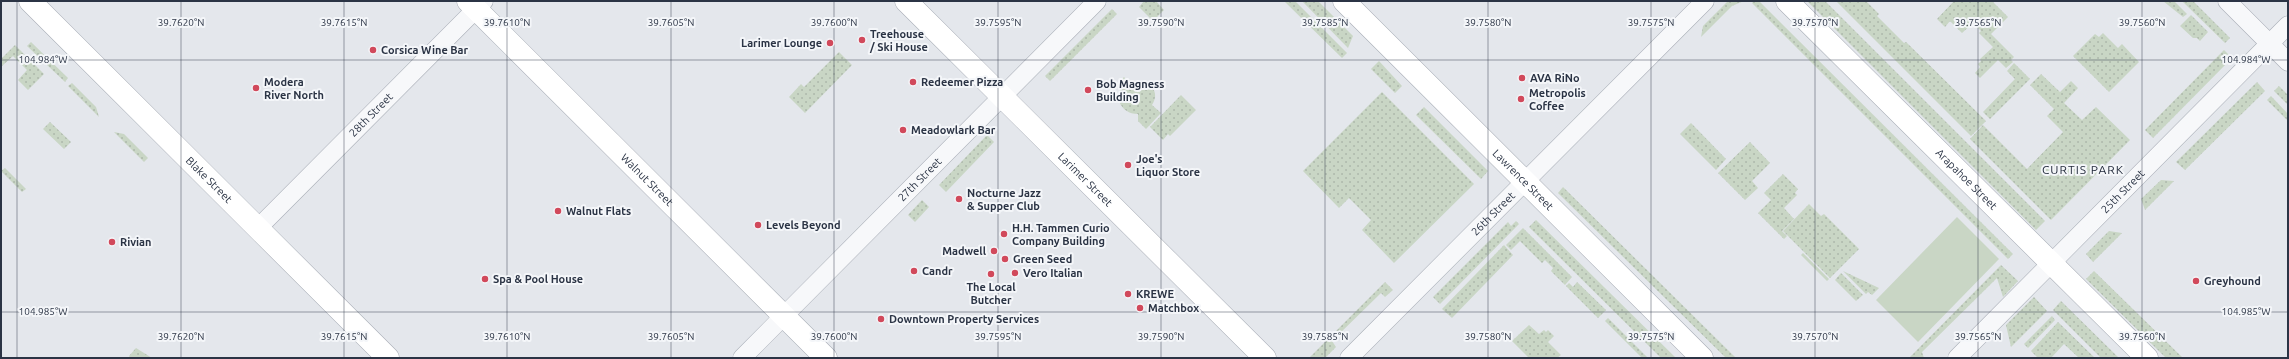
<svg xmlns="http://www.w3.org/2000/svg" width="2289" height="359" font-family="Ubuntu,sans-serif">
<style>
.grass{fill:url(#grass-dots)}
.green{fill:#c9d6c5}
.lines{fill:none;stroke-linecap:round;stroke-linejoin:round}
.street-casing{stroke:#a9aeb7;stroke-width:19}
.secondary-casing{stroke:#a9aeb7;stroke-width:23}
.street{stroke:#f7f8fa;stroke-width:18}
.secondary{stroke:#fff;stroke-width:22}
.ticks{fill:none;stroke:#2b3445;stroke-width:1;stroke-opacity:0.45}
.poi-dot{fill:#d1495b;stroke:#f4f6f9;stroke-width:1.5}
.labels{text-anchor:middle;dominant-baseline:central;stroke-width:4;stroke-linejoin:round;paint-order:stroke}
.poi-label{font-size:11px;font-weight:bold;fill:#2b3445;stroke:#f4f6f9;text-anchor:start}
.street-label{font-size:11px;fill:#2b3445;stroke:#f4f6f9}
.neighbourhood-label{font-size:12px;letter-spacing:1px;fill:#1d2536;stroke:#f4f6f9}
.ticks-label{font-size:10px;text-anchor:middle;fill:#2b3445;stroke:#f4f6f9;stroke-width:4;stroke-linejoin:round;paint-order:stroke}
</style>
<defs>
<pattern id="grass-dots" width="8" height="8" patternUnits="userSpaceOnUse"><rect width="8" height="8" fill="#c9d6c5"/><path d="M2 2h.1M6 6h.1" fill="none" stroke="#adb8ab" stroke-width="1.8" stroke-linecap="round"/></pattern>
</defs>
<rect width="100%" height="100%" fill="#e4e7ec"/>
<g class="grass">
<path d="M 1144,1 L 1156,1 L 1164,10 L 1153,21 L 1139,7 Z"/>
<path d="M 1284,1 L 1295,1 L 1347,53 L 1342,58 Z"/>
<path d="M 1302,1 L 1318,1 L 1353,36 L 1348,48 Z"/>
<path d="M 1728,1 L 1744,1 L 1732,6 L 1701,37 L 1703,26 Z"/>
<path d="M 1754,1 L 1759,1 L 2013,254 L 2008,259 L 1752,3 Z"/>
<path d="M 1807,1 L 1825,1 L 2045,221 L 2036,230 Z"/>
<path d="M 1836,1 L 1866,1 L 1879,14 L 1877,16 L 1904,43 L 1906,42 L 1986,121 L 1971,136 Z"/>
<path d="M 1954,1 L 1992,1 L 2008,17 L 1991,34 L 2014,57 L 2011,60 L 2013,62 L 2006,68 L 1998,60 L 1980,78 L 1975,73 L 1980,67 L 1978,64 L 1981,61 L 1980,59 L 1993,47 L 1979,33 L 1981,31 L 1973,23 L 1962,33 L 1950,21 L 1945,27 L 1937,19 Z"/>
<path d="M 2163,1 L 2174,1 L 2187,14 L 2183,17 Z"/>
<path d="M 2182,1 L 2193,1 L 2230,38 L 2225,43 Z"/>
<path d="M 1112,9 L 1117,14 L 1050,81 L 1045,76 Z"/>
<path d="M 2191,15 L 2208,32 L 2200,41 L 2197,38 L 2193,38 L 2180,26 Z"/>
<path d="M 2103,33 L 2118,48 L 2122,44 L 2139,62 L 2109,92 L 2073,56 L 2095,34 L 2099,37 Z"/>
<path d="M 31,42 L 68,78 L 65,82 L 27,46 Z"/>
<path d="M 15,45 L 44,74 L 28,90 L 18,80 L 27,70 L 13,56 L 2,66 L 1,65 L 1,59 Z"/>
<path d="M 2224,50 L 2232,58 L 2153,138 L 2145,130 Z"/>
<path d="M 839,52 L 852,65 L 805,113 L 789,97 L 801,84 L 804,87 Z"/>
<path d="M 1379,61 L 1402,86 L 1395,93 L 1371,69 Z"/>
<path d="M 2014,63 L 2030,79 L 1990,119 L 1983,112 L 2015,79 L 2007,71 Z"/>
<path d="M 2041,74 L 2060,92 L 2071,81 L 2078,88 L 2064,103 L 2082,120 L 2096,107 L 2130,140 L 2051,220 L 1970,139 L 1983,125 L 2027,169 L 2063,132 L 2047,116 L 2054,109 L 2030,85 Z"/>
<path d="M 1124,77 L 1130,83 L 1149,84 C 1156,90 1157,97 1152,105 L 1161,113 L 1146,129 L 1138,121 L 1138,114 C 1120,114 1112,95 1126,83 L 1122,79 Z"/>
<path d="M 2257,82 L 2265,91 L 2185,170 L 2176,162 Z"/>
<path d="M 72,83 L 96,107 L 99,117 L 68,86 Z"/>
<path d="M 2279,86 L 2288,95 L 2288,105 L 2274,91 Z"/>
<path d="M 1382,92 L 1474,184 L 1394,263 L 1362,230 L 1371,220 L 1349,198 L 1339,208 L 1303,171 Z"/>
<path d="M 1181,95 L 1196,110 L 1170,136 L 1168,134 L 1163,140 L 1150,127 Z"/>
<path d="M 2271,96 L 2288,114 L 2288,121 L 2267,100 Z"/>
<path d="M 1424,107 L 1488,171 L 1481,179 L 1416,115 Z"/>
<path d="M 50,122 L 71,142 L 64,149 L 43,129 Z"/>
<path d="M 1691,123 L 1726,159 L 1716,170 L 1680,134 Z"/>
<path d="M 114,132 L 124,134 L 148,158 L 144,162 Z"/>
<path d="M 987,135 L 994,142 L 946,192 L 939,185 Z"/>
<path d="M 1750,142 L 1770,163 L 1752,181 L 1758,188 L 1745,200 L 1718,173 Z"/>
<path d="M 5,168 L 26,189 L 22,192 L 1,171 Z"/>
<path d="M 1783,174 L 1798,189 L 1795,193 L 1797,195 L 1784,208 L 1794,219 L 1782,231 L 1787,236 L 1784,239 L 1758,213 L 1771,200 L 1764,193 Z"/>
<path d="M 2161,180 L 2174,181 L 2145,210 L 2141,199 Z"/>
<path d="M 1563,187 L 1736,358 L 1726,358 L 1558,193 Z"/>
<path d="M 922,200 L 929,207 L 915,222 L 908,215 Z"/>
<path d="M 1809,204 L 1821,216 L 1824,214 L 1859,249 L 1830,278 L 1783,231 Z"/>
<path d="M 1536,220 L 1676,358 L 1661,358 L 1529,227 Z"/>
<path d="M 1516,221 L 1519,224 L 1440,304 L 1433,297 L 1508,222 L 1511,226 Z"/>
<path d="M 1523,228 L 1572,277 L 1565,285 L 1551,271 L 1553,268 L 1545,260 L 1542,263 L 1520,241 L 1511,250 L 1506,245 Z"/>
<path d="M 2109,231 L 2122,233 L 2093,262 L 2086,254 Z"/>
<path d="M 1504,245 L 1513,255 L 1452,318 L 1442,309 Z"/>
<path d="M 1803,253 L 1829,279 L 1827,281 L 1801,255 Z"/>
<path d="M 2001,265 L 2018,281 L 2003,297 L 1997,278 L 1922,352 L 1924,358 L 1909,358 Z"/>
<path d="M 1843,271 L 1879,288 L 1872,295 L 1868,292 L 1866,294 Z"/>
<path d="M 2094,271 L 2183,358 L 2166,358 L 2086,279 Z"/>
<path d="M 1841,273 L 1863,295 L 1856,301 L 1835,280 Z"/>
<path d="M 1385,282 L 1393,290 L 1385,297 L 1381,293 L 1332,341 L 1336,347 L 1325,358 L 1309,358 Z"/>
<path d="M 1577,282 L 1606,310 L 1598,318 L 1566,286 L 1569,283 L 1573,287 Z"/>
<path d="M 2034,297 L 2047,311 L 2011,347 L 2006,325 Z"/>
<path d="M 2061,301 L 2119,358 L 2101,358 L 2053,310 Z"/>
<path d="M 2052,316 L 2055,320 L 2028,348 L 2024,344 Z"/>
<path d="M 1608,318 L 1648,358 L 1642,358 L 1605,321 Z"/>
<path d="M 2058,322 L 2095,358 L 2079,358 L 2064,344 L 2051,358 L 2038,358 L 2031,351 Z"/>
<path d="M 1529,325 L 1539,334 L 1544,330 L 1546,332 L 1548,330 L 1554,336 L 1548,342 L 1561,355 L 1557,358 L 1529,358 L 1512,341 Z"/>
<path d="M 136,348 L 152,358 L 130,358 L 129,356 Z"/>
</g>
<path class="green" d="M 1957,217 L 1999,259 L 1918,342 L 1876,300 Z"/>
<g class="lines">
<defs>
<g id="street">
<path d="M 2227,1 L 2288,62"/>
<path id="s1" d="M 258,228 L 484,1"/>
<path id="s2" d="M 742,358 L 1097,1"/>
<path id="s3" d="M 1349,358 L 1705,1"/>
<path id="s4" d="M 1957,358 L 2288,25"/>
</g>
<g id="secondary">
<path id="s5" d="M 30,1 L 388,358"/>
<path id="s6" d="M 468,1 L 826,358"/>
<path id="s7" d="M 906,1 L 1265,358"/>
<path id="s8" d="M 1344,1 L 1702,358"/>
<path id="s9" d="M 1787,1 L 2147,358"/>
</g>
</defs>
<use href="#street" class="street-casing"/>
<use href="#secondary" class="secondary-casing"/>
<use href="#street" class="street"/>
<use href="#secondary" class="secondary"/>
</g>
<path class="ticks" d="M 17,1 L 17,358M 181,1 L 181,358M 344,1 L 344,358M 507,1 L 507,358M 671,1 L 671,358M 834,1 L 834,358M 998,1 L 998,358M 1161,1 L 1161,358M 1325,1 L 1325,358M 1488,1 L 1488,358M 1651,1 L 1651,358M 1815,1 L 1815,358M 1978,1 L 1978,358M 2142,1 L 2142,358M 1,60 L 2288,60M 1,312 L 2288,312"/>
<g class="poi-dot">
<circle cx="862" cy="40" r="4"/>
<circle cx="830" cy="43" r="4"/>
<circle cx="373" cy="50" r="4"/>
<circle cx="1522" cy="78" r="4"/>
<circle cx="913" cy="82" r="4"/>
<circle cx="256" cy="88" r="4"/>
<circle cx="1088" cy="90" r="4"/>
<circle cx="1521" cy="99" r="4"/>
<circle cx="903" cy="130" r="4"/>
<circle cx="1128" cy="165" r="4"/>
<circle cx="959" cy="199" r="4"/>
<circle cx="558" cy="211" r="4"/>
<circle cx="758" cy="225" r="4"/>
<circle cx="1004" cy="234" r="4"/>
<circle cx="112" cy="242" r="4"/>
<circle cx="994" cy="251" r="4"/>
<circle cx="1005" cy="259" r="4"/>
<circle cx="914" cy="271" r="4"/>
<circle cx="1015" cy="273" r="4"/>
<circle cx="991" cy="274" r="4"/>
<circle cx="485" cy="279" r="4"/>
<circle cx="2196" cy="281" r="4"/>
<circle cx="1128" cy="294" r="4"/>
<circle cx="1140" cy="308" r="4"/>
<circle cx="881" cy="319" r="4"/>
</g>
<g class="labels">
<g class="poi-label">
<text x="870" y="34">Treehouse<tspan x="870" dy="13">/ Ski House</tspan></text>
<text x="822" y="43" text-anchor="end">Larimer Lounge</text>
<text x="381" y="50">Corsica Wine Bar</text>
<text x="1530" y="78">AVA RiNo</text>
<text x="264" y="82">Modera<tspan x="264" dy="13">River North</tspan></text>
<text x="921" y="82">Redeemer Pizza</text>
<text x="1096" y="84">Bob Magness<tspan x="1096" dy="13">Building</tspan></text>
<text x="1529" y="93">Metropolis<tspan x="1529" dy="13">Coffee</tspan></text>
<text x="911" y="130">Meadowlark Bar</text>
<text x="1136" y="159">Joe's<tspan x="1136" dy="13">Liquor Store</tspan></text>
<text x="967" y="193">Nocturne Jazz<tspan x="967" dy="13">&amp; Supper Club</tspan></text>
<text x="566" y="211">Walnut Flats</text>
<text x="766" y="225">Levels Beyond</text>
<text x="1012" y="228">H.H. Tammen Curio<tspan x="1012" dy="13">Company Building</tspan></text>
<text x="120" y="242">Rivian</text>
<text x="986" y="251" text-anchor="end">Madwell</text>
<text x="1013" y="259">Green Seed</text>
<text x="922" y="271">Candr</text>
<text x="1023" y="273">Vero Italian</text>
<text x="493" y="279">Spa &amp; Pool House</text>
<text x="2204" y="281">Greyhound</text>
<text x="991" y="287" text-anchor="middle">The Local<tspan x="991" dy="13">Butcher</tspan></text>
<text x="1136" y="294">KREWE</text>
<text x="1148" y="308">Matchbox</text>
<text x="889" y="319">Downtown Property Services</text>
</g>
<g class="street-label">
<text stroke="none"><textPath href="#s1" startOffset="160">28th Street</textPath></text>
<text stroke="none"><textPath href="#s6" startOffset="253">Walnut Street</textPath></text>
<text stroke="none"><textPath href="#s8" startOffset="253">Lawrence Street</textPath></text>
<text stroke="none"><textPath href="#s9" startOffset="253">Arapahoe Street</textPath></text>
<text stroke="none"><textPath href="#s5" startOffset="253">Blake Street</textPath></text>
<text stroke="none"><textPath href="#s2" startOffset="252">27th Street</textPath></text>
<text stroke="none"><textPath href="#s7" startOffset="253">Larimer Street</textPath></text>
<text stroke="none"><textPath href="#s4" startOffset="235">25th Street</textPath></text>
<text stroke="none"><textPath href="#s3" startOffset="204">26th Street</textPath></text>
</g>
<g class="neighbourhood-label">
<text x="2083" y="169">CURTIS PARK</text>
</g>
</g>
<g class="ticks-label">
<text x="181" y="26">39.7620°N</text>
<text x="344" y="26">39.7615°N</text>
<text x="507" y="26">39.7610°N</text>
<text x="671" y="26">39.7605°N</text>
<text x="834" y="26">39.7600°N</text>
<text x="998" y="26">39.7595°N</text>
<text x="1161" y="26">39.7590°N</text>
<text x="1325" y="26">39.7585°N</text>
<text x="1488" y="26">39.7580°N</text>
<text x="1651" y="26">39.7575°N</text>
<text x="1815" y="26">39.7570°N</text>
<text x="1978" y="26">39.7565°N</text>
<text x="2142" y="26">39.7560°N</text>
<text x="2246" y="63">104.984°W</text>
<text x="43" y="63">104.984°W</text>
<text x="2246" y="315">104.985°W</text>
<text x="43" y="315">104.985°W</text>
<text x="181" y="340">39.7620°N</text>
<text x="344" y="340">39.7615°N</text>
<text x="507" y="340">39.7610°N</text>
<text x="671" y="340">39.7605°N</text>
<text x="834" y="340">39.7600°N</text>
<text x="998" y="340">39.7595°N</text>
<text x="1161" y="340">39.7590°N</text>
<text x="1325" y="340">39.7585°N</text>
<text x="1488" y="340">39.7580°N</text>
<text x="1651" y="340">39.7575°N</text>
<text x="1815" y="340">39.7570°N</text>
<text x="1978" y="340">39.7565°N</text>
<text x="2142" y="340">39.7560°N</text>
</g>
<rect width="2289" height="359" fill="none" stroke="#2b3445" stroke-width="4"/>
</svg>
